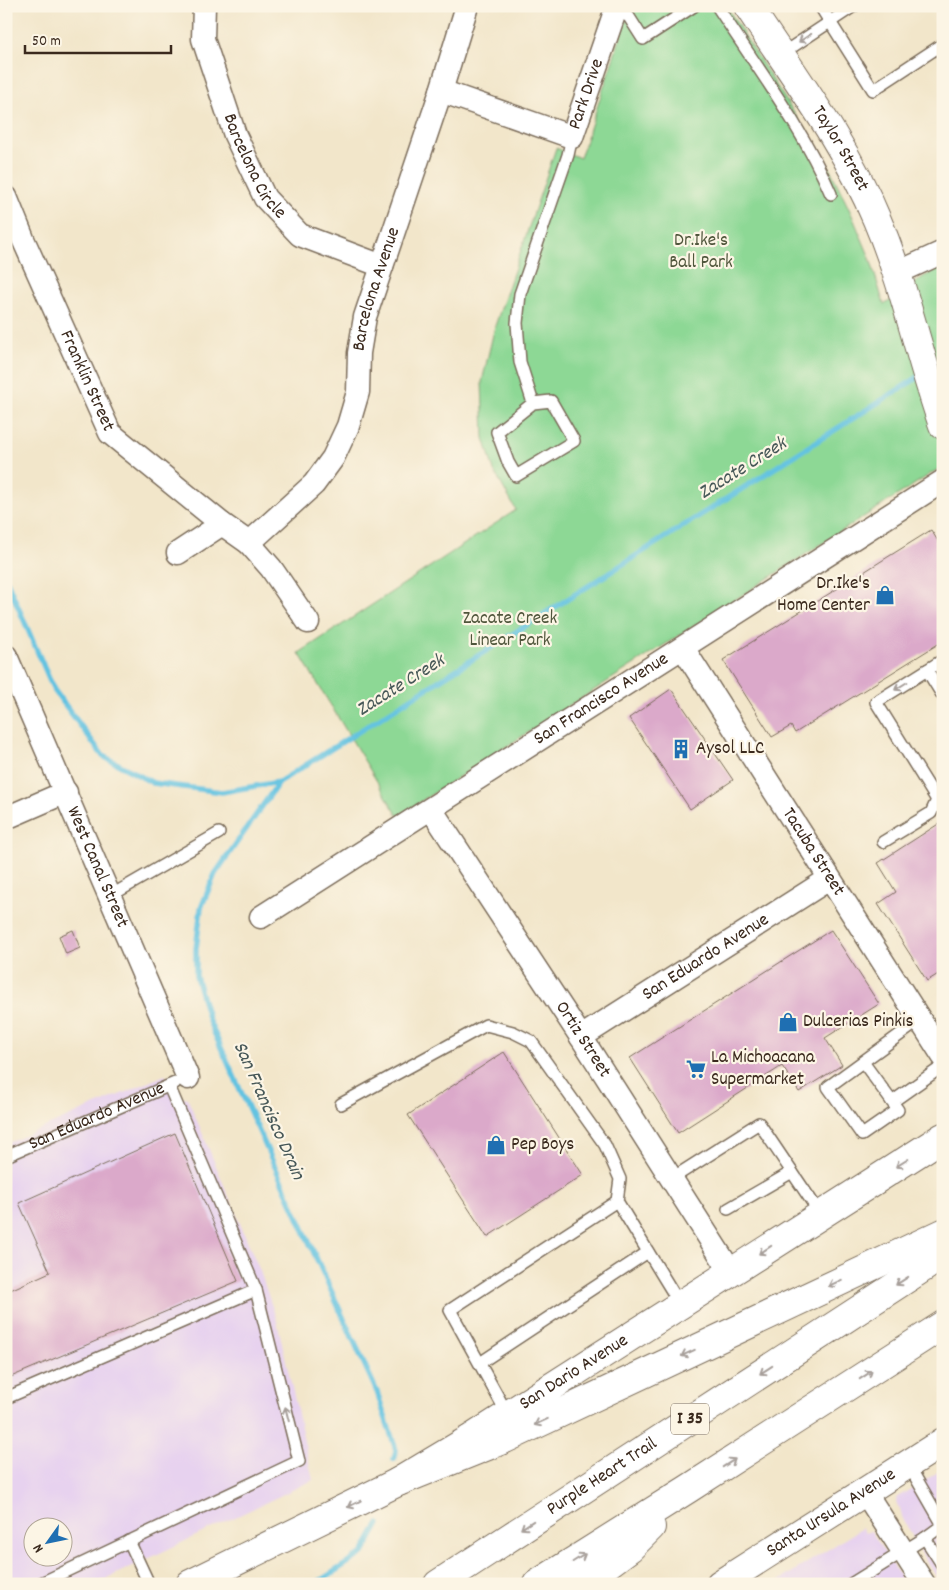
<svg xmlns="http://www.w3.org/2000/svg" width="949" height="1590" font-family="Dekko,sans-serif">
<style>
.built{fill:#e7d2ef;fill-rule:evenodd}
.green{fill:#8dd895;stroke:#64815a}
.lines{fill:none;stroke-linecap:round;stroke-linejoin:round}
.stream{stroke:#63c3e1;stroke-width:5.5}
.building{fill:#dba9ca}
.lane-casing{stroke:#7b6c5a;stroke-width:14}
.street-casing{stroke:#7b6c5a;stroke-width:25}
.secondary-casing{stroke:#7b6c5a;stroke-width:30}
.highway-casing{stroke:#7b6c5a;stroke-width:30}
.lane{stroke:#fff;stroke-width:11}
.street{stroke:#fff;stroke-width:22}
.secondary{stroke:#fff;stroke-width:28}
.highway{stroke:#fff;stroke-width:28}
.oneway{stroke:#a79f9a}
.labels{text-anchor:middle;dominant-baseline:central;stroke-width:4.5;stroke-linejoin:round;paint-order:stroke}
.shield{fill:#fcf5e5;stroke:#75675a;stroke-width:1}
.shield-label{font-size:18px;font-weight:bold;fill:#3b2a1e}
.street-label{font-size:19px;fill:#3b2a1e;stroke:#fcf5e5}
.park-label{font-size:19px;fill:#50563c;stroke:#fcf5e5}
.poi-label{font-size:19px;fill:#3b2a1e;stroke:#fcf5e5;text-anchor:start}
.water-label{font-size:20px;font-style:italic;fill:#475858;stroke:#fcf5e5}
</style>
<rect width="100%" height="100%" fill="#fcf5e5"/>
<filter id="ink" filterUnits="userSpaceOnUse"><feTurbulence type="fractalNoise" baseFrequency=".02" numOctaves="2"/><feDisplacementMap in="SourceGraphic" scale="10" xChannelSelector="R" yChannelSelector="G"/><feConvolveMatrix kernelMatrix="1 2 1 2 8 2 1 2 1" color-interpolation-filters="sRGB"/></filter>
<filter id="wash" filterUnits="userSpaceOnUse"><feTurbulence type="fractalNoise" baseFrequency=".0096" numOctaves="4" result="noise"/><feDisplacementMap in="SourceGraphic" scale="20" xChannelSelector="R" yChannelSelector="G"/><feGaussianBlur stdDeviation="1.12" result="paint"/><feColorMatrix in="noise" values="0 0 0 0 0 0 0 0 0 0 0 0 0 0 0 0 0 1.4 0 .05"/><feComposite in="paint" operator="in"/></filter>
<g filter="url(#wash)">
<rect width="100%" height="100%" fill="#f2e6ca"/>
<g class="built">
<path d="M 165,1075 L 181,1099 L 187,1097 L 260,1271 L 277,1321 L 313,1480 L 95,1584 L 6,1584 L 6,1144 ZM 32,1528 L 62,1528 L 62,1558 L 32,1558 Z"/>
<path d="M 943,1469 L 943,1584 L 941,1584 L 922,1554 L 903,1519 L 896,1498 Z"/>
<path d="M 862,1528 L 865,1533 L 871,1531 L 905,1584 L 774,1584 Z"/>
</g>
<path class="green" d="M 631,6 L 726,6 L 831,171 L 851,213 L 870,258 L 884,305 L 923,277 L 943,267 L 943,466 L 398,816 L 299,653 L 516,510 L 494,471 L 484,438 L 482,382 L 495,326 L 556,148 L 580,158 Z"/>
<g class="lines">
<g class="stream">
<path d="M 932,368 L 943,361"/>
<path d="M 6,579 L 54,690 L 103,756 L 153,783 L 222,792 L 279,782 L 920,376"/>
<path d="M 279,782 L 215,874 L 201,908 L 196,949 L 196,976 L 209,1021 L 377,1392 L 396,1450 L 394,1459"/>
<path d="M 315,1584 L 363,1553 L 379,1524"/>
</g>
</g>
<g id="blocks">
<g class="building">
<path d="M 931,530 L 943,549 L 943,641 L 795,733 L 791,726 L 772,737 L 723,660 Z"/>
<path d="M 671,689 L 733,780 L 690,809 L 629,718 Z"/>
<path d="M 943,821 L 943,971 L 927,981 L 878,904 L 896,892 L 878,863 Z"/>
<path d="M 73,930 L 80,948 L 66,954 L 59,936 Z"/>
<path d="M 831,930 L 879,1004 L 825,1038 L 842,1065 L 799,1092 L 782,1066 L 678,1133 L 630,1058 Z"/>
<path d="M 504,1052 L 583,1175 L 487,1237 L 408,1115 Z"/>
<path d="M 175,1133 L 238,1281 L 6,1379 L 6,1292 L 50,1272 L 19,1203 Z"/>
</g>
</g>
</g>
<g filter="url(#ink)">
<use href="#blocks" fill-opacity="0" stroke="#7b6c5a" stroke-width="1"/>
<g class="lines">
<defs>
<g id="lane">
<path d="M 717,6 C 756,66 803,128 831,194"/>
<path d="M 820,6 L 873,90 L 943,44"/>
<path d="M 616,9 L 629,17 L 643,39 L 694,6"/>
<path d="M 780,55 L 854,6"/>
<path d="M 533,403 L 551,401 L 574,441 L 516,476 L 508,462 L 497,432 L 533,403 L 520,362 L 517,323 L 520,294 L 568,155 L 572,137"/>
<path d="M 927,670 L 943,696"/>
<path d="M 937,800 L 876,702 L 943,660"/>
<path d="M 883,842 L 931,813 L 937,800 L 942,797"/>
<path d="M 110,896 L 219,833"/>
<path d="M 863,1062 L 898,1110 L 862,1135 L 828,1087 L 920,1020"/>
<path d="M 892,1102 L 943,1066"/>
<path d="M 341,1104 L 486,1025 L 513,1032 L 531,1041 L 605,1145 L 620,1179 L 617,1201"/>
<path id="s1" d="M 6,1156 L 175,1083"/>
<path d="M 671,1179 L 759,1123 L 821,1215"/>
<path d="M 728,1209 L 792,1172"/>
<path d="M 480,1363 L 648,1252"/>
<path d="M 6,1398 L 256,1290"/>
<path d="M 508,1415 L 450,1310 L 617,1201 L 680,1304"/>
<path d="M 908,1464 L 943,1525"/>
<path d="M 925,1538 L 943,1566"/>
<path d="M 129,1541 L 149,1584"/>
<path d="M 39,1584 L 299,1461 L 256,1290 L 169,1086"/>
<path d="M 851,1584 L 925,1538 L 943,1525"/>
</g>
<g id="street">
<path id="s2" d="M 204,6 L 203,39 L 235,135 L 265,198 L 300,235 L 382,266"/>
<path id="s3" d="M 441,91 L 572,137 L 617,6"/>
<path id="s4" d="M 6,197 L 23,239 L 110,433 L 222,524 L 178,553"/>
<path d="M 897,273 L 943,252"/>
<path d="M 222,524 L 249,543 L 271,568 L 308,622"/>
<path id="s5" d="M 249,543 L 314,484 L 333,458 L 348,426 L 358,392 L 359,353 L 365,317 L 441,91 L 467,6"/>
<path id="s6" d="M 683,648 L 943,1056"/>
<path id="s7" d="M 6,656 L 188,1078"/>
<path id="s8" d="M 431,809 L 581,1037 L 731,1272"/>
<path d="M 6,818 L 66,792"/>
<path id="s9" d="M 261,917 L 943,481"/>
<path id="s10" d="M 581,1037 L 829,879"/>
<path d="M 865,1492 L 924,1584"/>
</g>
<g id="secondary">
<path id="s11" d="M 748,6 C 794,76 845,143 877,220 C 905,286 919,357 943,425"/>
<path id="s12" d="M 190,1584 L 398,1482 L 470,1439 L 943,1137"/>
<path id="s13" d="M 720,1584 L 943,1442"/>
</g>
<g id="highway">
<path d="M 398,1482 L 505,1439 L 943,1233"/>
<path id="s14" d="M 438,1584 L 943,1255"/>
<path d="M 537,1584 L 688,1489 L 943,1325"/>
<path d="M 581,1584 L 630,1548 L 651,1527"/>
</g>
</defs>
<use href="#lane" class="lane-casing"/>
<use href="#street" class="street-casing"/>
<use href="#secondary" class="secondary-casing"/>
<use href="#highway" class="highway-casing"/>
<use href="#lane" class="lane"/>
<use href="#street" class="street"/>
<use href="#secondary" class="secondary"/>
<use href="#highway" class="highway"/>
</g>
<defs><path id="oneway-shaft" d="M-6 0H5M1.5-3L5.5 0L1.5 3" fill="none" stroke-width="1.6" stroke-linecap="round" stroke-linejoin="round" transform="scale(1.25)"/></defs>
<g class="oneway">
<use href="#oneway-shaft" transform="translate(805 38) rotate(147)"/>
<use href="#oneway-shaft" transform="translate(901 686) rotate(148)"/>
<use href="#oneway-shaft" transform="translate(902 1163) rotate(148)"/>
<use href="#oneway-shaft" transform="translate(765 1250) rotate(147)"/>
<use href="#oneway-shaft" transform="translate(902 1281) rotate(147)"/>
<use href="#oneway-shaft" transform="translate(835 1283) rotate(155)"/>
<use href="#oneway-shaft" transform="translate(688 1353) rotate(155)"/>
<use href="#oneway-shaft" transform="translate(766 1370) rotate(147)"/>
<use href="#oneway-shaft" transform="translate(866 1375) rotate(-33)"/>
<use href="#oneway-shaft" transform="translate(287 1414) rotate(-104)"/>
<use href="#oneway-shaft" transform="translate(541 1422) rotate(155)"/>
<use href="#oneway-shaft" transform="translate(729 1463) rotate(-33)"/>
<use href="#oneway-shaft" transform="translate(354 1504) rotate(154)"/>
<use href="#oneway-shaft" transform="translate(527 1525) rotate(147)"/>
<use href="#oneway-shaft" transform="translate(579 1558) rotate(-32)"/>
</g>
</g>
<defs>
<symbol id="shop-bare" viewBox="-9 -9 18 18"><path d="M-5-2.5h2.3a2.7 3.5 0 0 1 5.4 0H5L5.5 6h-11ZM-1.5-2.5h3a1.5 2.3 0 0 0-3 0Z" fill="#1f6fb2" stroke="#fcf5e5" stroke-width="2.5" paint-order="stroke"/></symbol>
<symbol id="building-bare" viewBox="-9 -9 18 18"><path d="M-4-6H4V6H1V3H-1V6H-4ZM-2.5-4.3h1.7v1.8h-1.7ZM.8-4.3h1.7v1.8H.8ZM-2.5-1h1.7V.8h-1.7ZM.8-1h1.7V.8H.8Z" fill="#1f6fb2" stroke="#fcf5e5" stroke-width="2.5" paint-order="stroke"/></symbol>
<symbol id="supermarket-bare" viewBox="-9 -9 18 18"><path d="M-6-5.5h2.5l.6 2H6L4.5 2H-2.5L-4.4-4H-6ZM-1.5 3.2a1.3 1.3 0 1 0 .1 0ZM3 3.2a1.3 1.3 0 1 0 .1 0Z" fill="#1f6fb2" stroke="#fcf5e5" stroke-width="2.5" paint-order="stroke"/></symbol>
</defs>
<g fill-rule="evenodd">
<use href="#shop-bare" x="871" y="581" width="28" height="28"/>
<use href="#building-bare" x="667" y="735" width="28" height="28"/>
<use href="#shop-bare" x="774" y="1008" width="28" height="28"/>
<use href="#supermarket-bare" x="682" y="1055" width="28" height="28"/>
<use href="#shop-bare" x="482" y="1131" width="28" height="28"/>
</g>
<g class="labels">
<rect class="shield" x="671" y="1403.5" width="38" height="31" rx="4"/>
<g class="shield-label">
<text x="690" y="1419">I 35</text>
</g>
<g class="street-label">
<text stroke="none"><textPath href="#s3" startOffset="184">Park Drive</textPath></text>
<text stroke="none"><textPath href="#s11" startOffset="170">Taylor Street</textPath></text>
<text stroke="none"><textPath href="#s2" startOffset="171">Barcelona Circle</textPath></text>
<text stroke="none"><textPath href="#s5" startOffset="296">Barcelona Avenue</textPath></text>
<text stroke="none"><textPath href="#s4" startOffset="201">Franklin Street</textPath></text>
<text stroke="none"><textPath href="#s9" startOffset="404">San Francisco Avenue</textPath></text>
<text stroke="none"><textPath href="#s6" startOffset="242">Tacuba Street</textPath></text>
<text stroke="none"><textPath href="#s7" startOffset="230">West Canal Street</textPath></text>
<text stroke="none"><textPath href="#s10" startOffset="148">San Eduardo Avenue</textPath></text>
<text stroke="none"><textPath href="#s8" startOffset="276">Ortiz Street</textPath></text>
<text stroke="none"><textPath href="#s1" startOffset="99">San Eduardo Avenue</textPath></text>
<text stroke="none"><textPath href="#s12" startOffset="439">San Dario Avenue</textPath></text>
<text stroke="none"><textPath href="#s14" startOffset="196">Purple Heart Trail</textPath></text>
<text stroke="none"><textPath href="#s13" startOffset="132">Santa Ursula Avenue</textPath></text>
</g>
<g class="park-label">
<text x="701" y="241">Dr.Ike's<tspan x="701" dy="22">Ball Park</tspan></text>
<text x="510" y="619">Zacate Creek<tspan x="510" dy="22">Linear Park</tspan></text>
</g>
<g class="poi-label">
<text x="870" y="584" text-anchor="end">Dr.Ike's<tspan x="870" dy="22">Home Center</tspan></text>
<text x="696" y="749">Aysol LLC</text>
<text x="803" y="1022">Dulcerias Pinkis</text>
<text x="711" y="1058">La Michoacana<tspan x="711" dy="22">Supermarket</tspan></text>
<text x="511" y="1145">Pep Boys</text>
</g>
<g class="water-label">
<text transform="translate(743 469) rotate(-32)">Zacate Creek</text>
<text transform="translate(401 686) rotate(-32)">Zacate Creek</text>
<text transform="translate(268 1111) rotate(66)">San Francisco Drain</text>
</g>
</g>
<rect width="949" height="1590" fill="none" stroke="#fcf5e5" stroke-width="25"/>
<g transform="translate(48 1542) rotate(237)"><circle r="24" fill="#fcf5e5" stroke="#afa495"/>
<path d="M0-4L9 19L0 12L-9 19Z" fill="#1f6fb2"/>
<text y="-8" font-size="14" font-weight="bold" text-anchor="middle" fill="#3b2a1e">N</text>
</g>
<path d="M25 45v8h146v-8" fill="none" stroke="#3b2a1e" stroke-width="2.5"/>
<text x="32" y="45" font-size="15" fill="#3b2a1e" stroke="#fcf5e5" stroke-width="4" paint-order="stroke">50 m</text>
</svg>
